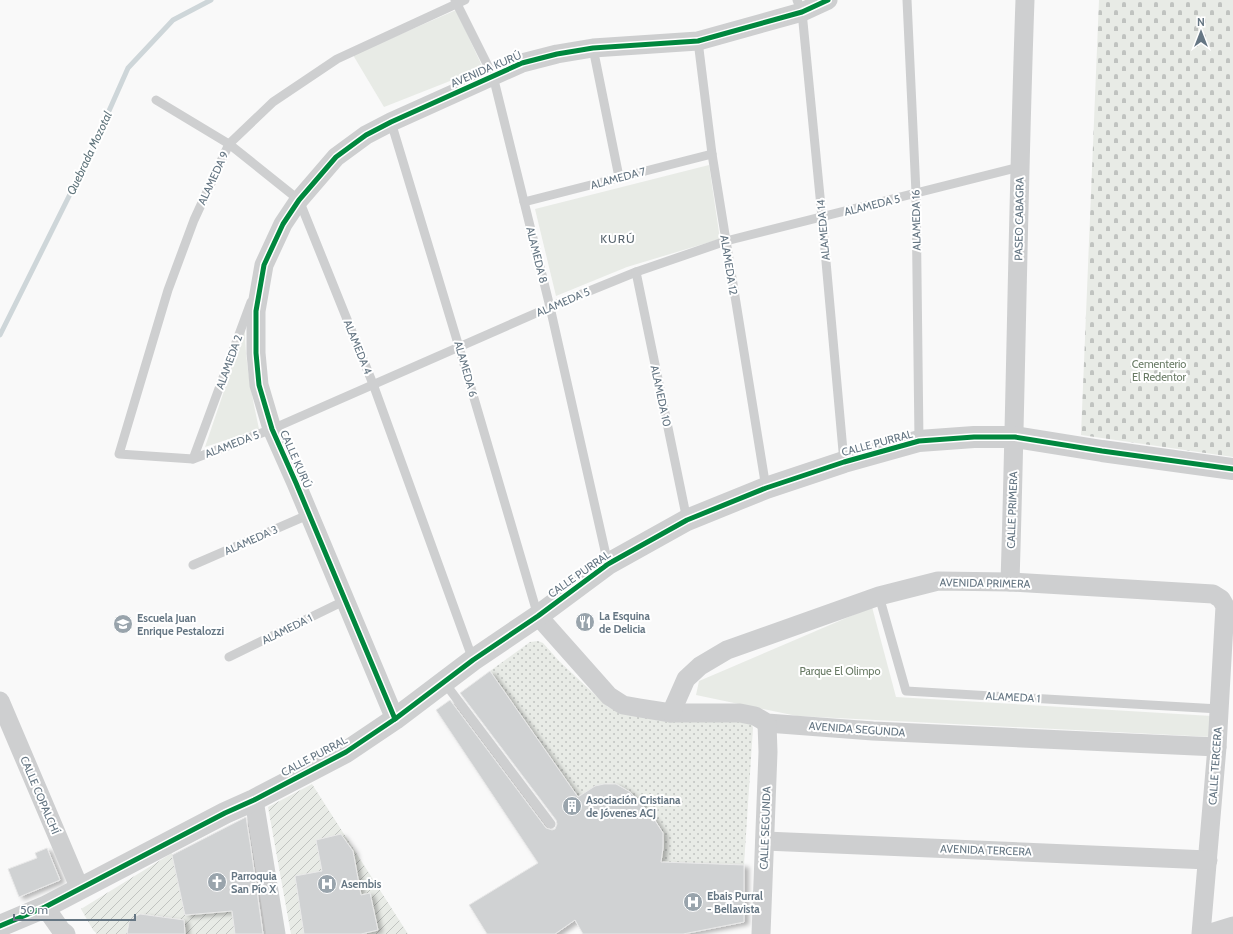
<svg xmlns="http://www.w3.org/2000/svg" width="1233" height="934" font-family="Cabin,sans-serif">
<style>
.grass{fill:url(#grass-dots)}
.cemetery{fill:url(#cemetery-stones)}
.park{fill:#e8ebe6}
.garden{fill:url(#garden-furrows)}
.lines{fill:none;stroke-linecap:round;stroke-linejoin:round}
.stream{stroke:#ced6d9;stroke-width:5}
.building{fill:#d0d2d3;stroke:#e8e8e8;filter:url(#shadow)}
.service{stroke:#cecfd0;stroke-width:9}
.minor{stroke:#cecfd0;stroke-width:19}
.tertiary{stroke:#cecfd0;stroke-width:22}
.cycleway-casing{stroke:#fff;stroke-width:8}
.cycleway{stroke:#00873e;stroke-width:5}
.labels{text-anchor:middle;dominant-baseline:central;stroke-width:4;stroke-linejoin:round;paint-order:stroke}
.street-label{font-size:11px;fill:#657683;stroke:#fff}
.park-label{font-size:11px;fill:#687a64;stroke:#fff}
.poi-label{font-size:11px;font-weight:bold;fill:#657683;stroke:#fff;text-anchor:start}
.water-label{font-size:12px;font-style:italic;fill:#60757c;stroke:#fff}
.neighbourhood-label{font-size:12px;letter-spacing:1px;fill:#57646e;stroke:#fff}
</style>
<defs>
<pattern id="grass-dots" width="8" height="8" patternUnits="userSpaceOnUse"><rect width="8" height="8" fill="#e8ebe6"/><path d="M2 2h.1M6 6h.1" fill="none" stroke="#c0c3c0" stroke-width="1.8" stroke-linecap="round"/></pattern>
<pattern id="cemetery-stones" width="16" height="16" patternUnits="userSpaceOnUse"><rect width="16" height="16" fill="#e8ebe6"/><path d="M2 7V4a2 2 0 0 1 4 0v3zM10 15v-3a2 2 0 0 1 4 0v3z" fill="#c0c3c0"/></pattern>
<pattern id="garden-furrows" width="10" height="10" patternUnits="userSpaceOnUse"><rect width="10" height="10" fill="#e8ebe6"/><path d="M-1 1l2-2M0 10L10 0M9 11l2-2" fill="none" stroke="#c0c3c0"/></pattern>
<filter id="shadow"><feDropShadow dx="4.5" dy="2.5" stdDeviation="2" flood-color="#0004"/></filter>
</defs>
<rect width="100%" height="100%" fill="#f9f9f9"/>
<path class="grass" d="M 538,641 L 543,643 L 559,661 L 608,707 L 626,714 L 751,722 L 753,728 L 744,865 L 661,862 C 663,853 665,843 663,834 C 660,821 628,787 615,784 C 601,781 589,790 578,797 L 490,671 L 530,642 Z"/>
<path class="cemetery" d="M 1099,0 L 1233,0 L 1233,457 L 1081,435 Z"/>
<g class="park">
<path d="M 456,10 L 483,68 L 384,107 L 353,55 Z"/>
<path d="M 709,165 L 720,239 L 627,267 L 556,296 L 535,209 Z"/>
<path d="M 245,329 C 245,363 252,396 259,429 L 205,447 Z"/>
<path d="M 872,607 L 896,697 L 1212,716 L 1212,737 L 797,716 L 696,695 L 699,681 Z"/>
</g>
<g class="garden">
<path d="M 312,784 L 408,934 L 367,934 L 367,933 L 377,930 L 370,893 L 361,895 L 353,851 L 340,835 L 316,840 L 322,871 L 295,876 L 304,934 L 291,934 L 268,807 Z"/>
<path d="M 172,853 L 185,915 L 232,911 L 235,934 L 185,934 L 184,920 L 140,914 C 131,918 127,924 127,934 L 97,934 L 93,930 L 81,909 Z"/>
</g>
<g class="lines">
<path class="stream" d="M 0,335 L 89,156 L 128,68 L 173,20 L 211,0"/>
</g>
<g class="building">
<path d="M 490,671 L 578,797 L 595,786 L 604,784 L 616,784 L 630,792 L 652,816 L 663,833 L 663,848 L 661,862 L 744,865 L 744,922 L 683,934 L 583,934 L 575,920 L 555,934 L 487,934 L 469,905 L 538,863 L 436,710 L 450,700 L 546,828 L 552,830 L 555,829 L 557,824 L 556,820 L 460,693 Z"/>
<path d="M 246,817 L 251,849 L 263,934 L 235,934 L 232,911 L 185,915 L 172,855 Z"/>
<path d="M 341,834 L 353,851 L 361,895 L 370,893 L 378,930 L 361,934 L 304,934 L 295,876 L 322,871 L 316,840 Z"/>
<path d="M 47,848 L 60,880 L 19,897 L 8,869 L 37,858 L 35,853 Z"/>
<path d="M 140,914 L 184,920 L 185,934 L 127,934 L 129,922 L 134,917 Z"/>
</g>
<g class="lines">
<g class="service">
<path d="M 455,0 L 493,76 L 550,307 L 608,564"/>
<path d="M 465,0 L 337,59 L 273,102 L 229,144 L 194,220 L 168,290 L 119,454 L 193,459 L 272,429 L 550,307 L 636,272 L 726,241 L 1019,167"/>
<path d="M 797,0 L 802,12 L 822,217 L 844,462"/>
<path d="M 907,0 L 916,193 L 919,441"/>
<path d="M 698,41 L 712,154 L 766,488"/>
<path d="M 593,48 L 619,177"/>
<path d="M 156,100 L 229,144 L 299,200 L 373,384 L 473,660"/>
<path d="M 391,122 L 459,347 L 538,616"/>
<path d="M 524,202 L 712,154"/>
<path d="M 636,272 L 687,520"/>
<path d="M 193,459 L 251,302"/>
<path d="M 193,565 L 310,514"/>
<path d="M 879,596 L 906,691 L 1219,709"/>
<path d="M 229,657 L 346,600"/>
<path d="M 444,682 L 551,824"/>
</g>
<g class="minor">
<path d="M 1010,582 C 1016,388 1018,194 1025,0"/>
<path d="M 538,616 L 609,696 L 623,705 L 640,708 L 671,713 L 740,713 L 755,716 L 767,723 L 873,731 L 1217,747"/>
<path d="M 0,701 L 80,889"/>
<path d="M 671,713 L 686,679 L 700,666 L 727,650 L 879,596 L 938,581 L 1010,582 L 1213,594 L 1221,599 L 1225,606 L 1217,747 L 1201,934"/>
<path d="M 395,719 L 296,483 L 272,429 L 259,385 L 256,353 L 256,311 L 264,265 L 283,224 L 299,200 L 336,157 L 366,135 L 391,122 L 522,63 L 557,54 L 593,48 L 698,41 L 802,12 L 828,0"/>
<path d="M 254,800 L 276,934"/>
<path d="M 765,841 L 1208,860"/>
<path d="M 45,907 L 61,930 L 66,934"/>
<path d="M 761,934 L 768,752 L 767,723"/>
<path d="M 1207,934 L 1233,926"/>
</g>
<path class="tertiary" d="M 0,926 L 45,907 L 225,813 L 254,800 L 346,752 L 395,719 L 473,660 L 538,616 L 608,564 L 687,520 L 766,488 L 844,462 L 919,441 L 974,437 L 1015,437 L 1102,451 L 1233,469"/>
<defs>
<g id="cycleway">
<path d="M 395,719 L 296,483 L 272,429 L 259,385 L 256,353 L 256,311 L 264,265 L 283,224 L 299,200 L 336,157 L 366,135 L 391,122 L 522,63 L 557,54 L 593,48 L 698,41 L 802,12 L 828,0"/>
<path d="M 0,926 L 45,907 L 225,813 L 254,800 L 346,752 L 395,719 L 473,660 L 538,616 L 608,564 L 687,520 L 766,488 L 844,462 L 919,441 L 974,437 L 1015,437 L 1102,451 L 1233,469"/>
</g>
</defs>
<use href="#cycleway" class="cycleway-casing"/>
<use href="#cycleway" class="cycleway"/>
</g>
<defs>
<symbol id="restaurant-disc" viewBox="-11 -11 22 22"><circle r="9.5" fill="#99a4ac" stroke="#fff"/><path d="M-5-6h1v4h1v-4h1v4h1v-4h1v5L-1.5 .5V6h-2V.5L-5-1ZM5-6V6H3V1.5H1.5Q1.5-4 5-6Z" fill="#fff"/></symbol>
<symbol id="school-disc" viewBox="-11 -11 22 22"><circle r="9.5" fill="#99a4ac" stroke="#fff"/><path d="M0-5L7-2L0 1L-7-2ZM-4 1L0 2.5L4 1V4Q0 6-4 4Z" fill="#fff"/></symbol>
<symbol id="building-disc" viewBox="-11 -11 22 22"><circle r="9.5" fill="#99a4ac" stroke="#fff"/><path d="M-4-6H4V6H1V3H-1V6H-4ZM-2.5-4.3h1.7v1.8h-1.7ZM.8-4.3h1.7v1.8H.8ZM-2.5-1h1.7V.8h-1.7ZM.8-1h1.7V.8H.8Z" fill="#fff"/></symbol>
<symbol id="church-disc" viewBox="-11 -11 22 22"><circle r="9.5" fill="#99a4ac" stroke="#fff"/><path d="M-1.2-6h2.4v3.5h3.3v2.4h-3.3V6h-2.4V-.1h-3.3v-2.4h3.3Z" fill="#fff"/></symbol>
<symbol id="hospital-disc" viewBox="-11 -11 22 22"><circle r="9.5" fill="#99a4ac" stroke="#fff"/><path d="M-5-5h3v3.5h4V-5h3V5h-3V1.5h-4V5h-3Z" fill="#fff"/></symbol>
</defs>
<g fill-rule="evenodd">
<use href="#restaurant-disc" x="574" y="611" width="22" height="22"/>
<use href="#school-disc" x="112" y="613" width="22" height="22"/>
<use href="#building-disc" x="561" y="795" width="22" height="22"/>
<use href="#church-disc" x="206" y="871" width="22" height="22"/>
<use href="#hospital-disc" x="316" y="873" width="22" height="22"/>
<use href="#hospital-disc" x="682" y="891" width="22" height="22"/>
</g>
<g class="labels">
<g class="street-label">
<text transform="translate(486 69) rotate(-23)">AVENIDA KURÚ</text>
<text transform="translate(213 178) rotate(-65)">ALAMEDA 9</text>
<text transform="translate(618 178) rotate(-15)">ALAMEDA 7</text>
<text transform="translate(872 205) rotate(-14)">ALAMEDA 5</text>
<text transform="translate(1019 219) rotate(-89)">PASEO CABAGRA</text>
<text transform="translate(916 220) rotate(-91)">ALAMEDA 16</text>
<text transform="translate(823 230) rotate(-95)">ALAMEDA 14</text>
<text transform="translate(537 255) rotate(76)">ALAMEDA 8</text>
<text transform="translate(729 265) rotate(81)">ALAMEDA 12</text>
<text transform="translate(563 302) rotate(-23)">ALAMEDA 5</text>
<text transform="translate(358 347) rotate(68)">ALAMEDA 4</text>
<text transform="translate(229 362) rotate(-70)">ALAMEDA 2</text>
<text transform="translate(466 369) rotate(74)">ALAMEDA 6</text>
<text transform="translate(661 396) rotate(78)">ALAMEDA 10</text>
<text transform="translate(877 443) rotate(-15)">CALLE PURRAL</text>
<text transform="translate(232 444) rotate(-21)">ALAMEDA 5</text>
<text transform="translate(296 459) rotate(66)">CALLE KURÚ</text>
<text transform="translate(1012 510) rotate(-88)">CALLE PRIMERA</text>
<text transform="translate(251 540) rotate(-24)">ALAMEDA 3</text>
<text transform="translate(579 574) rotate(-35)">CALLE PURRAL</text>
<text transform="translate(985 583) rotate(1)">AVENIDA PRIMERA</text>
<text transform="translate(287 629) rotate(-26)">ALAMEDA 1</text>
<text transform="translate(1013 697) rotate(3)">ALAMEDA 1</text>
<text transform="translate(857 729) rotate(4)">AVENIDA SEGUNDA</text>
<text transform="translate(314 756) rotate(-28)">CALLE PURRAL</text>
<text transform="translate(1215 766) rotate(-86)">CALLE TERCERA</text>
<text transform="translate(40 795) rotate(67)">CALLE COPALCHÍ</text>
<text transform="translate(765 828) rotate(-88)">CALLE SEGUNDA</text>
<text transform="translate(986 850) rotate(2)">AVENIDA TERCERA</text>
</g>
<g class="park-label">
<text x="1159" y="364">Cementerio<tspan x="1159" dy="13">El Redentor</tspan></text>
<text x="840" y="671">Parque El Olimpo</text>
</g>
<g class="poi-label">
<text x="599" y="616">La Esquina<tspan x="599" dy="13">de Delicia</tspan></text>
<text x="137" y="618">Escuela Juan<tspan x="137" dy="13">Enrique Pestalozzi</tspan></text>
<text x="586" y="800">Asociación Cristiana<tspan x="586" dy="13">de Jóvenes ACJ</tspan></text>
<text x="231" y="876">Parroquia<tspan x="231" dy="13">San Pío X</tspan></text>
<text x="341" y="884">Asembis</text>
<text x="707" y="896">Ebais Purral<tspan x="707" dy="13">- Bellavista</tspan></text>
</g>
<g class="water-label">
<text transform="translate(89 153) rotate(-65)">Quebrada Mozotal</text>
</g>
<g class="neighbourhood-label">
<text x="618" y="238">KURÚ</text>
</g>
</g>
<g transform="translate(1201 32)" stroke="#ffffff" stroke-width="3" paint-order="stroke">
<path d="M0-3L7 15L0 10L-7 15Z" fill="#657683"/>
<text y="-6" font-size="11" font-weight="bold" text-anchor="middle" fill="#657683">N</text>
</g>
<path d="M14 914v6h121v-6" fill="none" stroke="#657683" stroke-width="2"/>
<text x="20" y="914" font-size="12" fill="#657683" stroke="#ffffff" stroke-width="3" paint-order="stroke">50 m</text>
</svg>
